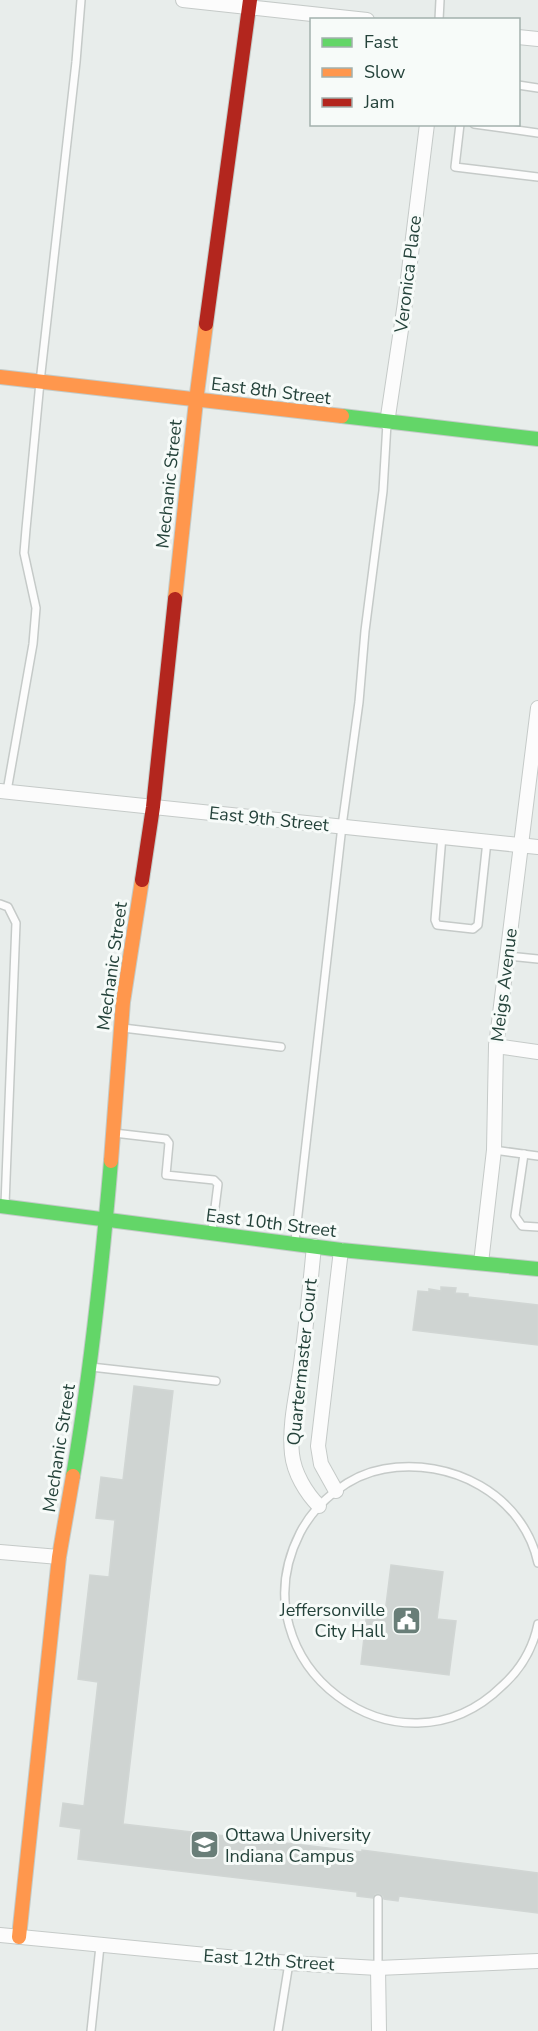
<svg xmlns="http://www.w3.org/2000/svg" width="538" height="2031" font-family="'Nunito Sans',sans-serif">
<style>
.building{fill:#cfd4d2;stroke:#d1d6d4;stroke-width:1.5}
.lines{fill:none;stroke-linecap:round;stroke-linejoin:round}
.lane-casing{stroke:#c5cac8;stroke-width:10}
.street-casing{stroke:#c5cac8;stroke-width:16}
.fast-casing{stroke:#c3cbc8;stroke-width:16}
.slow-casing{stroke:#c3cbc8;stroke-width:16}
.jam-casing{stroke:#c3cbc8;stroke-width:16}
.lane{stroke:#fcfcfc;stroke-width:7}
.street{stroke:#fcfcfc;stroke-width:14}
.fast{stroke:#63d668;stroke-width:14}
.slow{stroke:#ff974d;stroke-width:14}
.jam{stroke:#b3261e;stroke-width:14}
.labels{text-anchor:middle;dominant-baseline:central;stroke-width:6;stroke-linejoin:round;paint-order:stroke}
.street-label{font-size:18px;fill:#24423a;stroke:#f7fbf9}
.poi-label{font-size:18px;fill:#24423a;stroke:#f7fbf9;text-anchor:end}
</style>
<rect width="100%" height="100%" fill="#e8edeb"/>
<g class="building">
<path d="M 441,1287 L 456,1288 L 455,1293 L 468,1294 L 468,1297 L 538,1305 L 538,1345 L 413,1330 L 418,1291 L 429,1292 L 429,1289 L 441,1291 Z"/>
<path d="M 134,1386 L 173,1391 L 123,1824 L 362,1852 L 362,1850 L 538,1873 L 538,1913 L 399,1896 L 398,1901 L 384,1899 L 383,1896 L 379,1893 L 375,1894 L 373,1898 L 357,1896 L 357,1892 L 78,1859 L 81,1829 L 60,1826 L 63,1803 L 84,1806 L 98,1682 L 78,1679 L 90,1575 L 109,1577 L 115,1520 L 96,1518 L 101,1477 L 123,1480 Z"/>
<path d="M 391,1565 L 443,1572 L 437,1619 L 456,1621 L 449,1675 L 361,1664 L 367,1611 L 385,1613 Z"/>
</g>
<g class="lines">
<defs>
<g id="lane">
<path d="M 439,20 L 440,0"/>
<path d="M 518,85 L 538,88"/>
<path d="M 460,124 L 455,167 L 538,177"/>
<path d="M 474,124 L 538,133"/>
<path d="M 7,791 L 33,644 L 36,608 L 24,553 L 26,529 L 40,382 L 76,62 L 81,0"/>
<path d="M 442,836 L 435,920 L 437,925 L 473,929 L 478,925 L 487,841"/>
<path d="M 0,904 L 8,907 L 16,923 L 5,1205"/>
<path d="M 508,956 L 538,959"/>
<path d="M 123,1028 L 281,1047"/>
<path d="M 114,1133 L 166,1139 L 169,1143 L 166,1175 L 214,1180 L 218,1184 L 212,1231"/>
<path d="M 494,1150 L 538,1156"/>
<path d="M 524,1154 L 515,1216 L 522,1226 L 538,1227"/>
<path d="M 295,1241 L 342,826 L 359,702 L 365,631 L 383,491 L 387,423"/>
<path d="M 91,1367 L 216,1381"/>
<path d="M 538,1563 C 523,1494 450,1457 384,1469 C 349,1475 316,1502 300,1533 C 234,1663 399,1787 502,1686 C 520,1670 533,1648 538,1624"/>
<path d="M 378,1968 L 378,1899"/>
<path d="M 91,2031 L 100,1946"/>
<path d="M 278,2031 L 289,1963"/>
</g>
<g id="street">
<path d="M 183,0 L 367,20"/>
<path d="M 518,37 L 538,39"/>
<path d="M 387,423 L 405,303 L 427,124"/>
<path d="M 0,791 L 538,847"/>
<path d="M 496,1046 L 538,1052"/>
<path d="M 314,1246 C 310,1288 306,1329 300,1371 C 296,1397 289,1426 292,1454 C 294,1473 306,1493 319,1506"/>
<path d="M 481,1263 L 494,1150 L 496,1046 L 538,708"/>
<path d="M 336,1491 L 321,1464 L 318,1446 L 341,1250"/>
<path d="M 0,1552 L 59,1557"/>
<path d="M 0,1935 L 289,1963 L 378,1968 L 538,1961"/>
<path d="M 378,1968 L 379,2031"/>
</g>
<g id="fast">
<path d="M 342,416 L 538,439"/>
<path d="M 0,1206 L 341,1250 L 538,1269"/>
<path d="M 73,1476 C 91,1371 102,1267 111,1161"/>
</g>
<g id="slow">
<path d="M 0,377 L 342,416"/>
<path d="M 175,599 L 196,401 L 206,324"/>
<path d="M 111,1161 L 123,1002 L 142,880"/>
<path d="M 19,1937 L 59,1557 L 73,1476"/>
</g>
<g id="jam">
<path d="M 206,324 L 250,0"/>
<path d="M 142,880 L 153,807 L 175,599"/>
</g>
</defs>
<use href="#lane" class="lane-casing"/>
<use href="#street" class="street-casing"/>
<use href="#fast" class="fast-casing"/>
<use href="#slow" class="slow-casing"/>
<use href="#jam" class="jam-casing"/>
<use href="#lane" class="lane"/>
<use href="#street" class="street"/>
<use href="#fast" class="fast"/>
<use href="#slow" class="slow"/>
<use href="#jam" class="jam"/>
</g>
<defs>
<symbol id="civic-square" viewBox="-11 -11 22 22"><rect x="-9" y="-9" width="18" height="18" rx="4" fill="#697e78" stroke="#f7fbf9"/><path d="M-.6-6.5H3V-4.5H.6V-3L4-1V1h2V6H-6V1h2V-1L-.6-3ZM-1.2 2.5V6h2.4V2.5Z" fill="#fff"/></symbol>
<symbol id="school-square" viewBox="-11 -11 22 22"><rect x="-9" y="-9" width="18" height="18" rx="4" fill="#697e78" stroke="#f7fbf9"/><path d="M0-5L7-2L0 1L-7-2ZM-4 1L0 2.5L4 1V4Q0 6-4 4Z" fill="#fff"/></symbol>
</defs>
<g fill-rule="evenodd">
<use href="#civic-square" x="390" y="1604" width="33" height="33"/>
<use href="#school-square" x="188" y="1828" width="33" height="33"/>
</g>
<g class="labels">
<g class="street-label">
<text transform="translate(408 274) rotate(-83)">Veronica Place</text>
<text transform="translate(271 391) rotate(7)">East 8th Street</text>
<text transform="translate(169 484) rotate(-84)">Mechanic Street</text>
<text transform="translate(269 819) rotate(6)">East 9th Street</text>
<text transform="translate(112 966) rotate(-82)">Mechanic Street</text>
<text transform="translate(504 985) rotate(-83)">Meigs Avenue</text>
<text transform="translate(271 1223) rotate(7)">East 10th Street</text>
<text transform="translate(302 1362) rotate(-84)">Quartermaster Court</text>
<text transform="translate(59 1448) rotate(-81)">Mechanic Street</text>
<text transform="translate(269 1960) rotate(4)">East 12th Street</text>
</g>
<g class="poi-label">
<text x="385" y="1610">Jeffersonville<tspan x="385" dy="21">City Hall</tspan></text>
<text x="225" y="1835" text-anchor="start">Ottawa University<tspan x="225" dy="21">Indiana Campus</tspan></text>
</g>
</g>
<rect x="310" y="18" width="210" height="108" fill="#f7fbf9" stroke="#a3b1ad" stroke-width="1.5"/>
<rect x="322" y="38" width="30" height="9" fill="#63d668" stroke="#a3b1ad" stroke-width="1.5"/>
<text x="364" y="48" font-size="18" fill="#24423a">Fast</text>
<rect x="322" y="68" width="30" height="9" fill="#ff974d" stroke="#a3b1ad" stroke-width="1.5"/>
<text x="364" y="78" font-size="18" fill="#24423a">Slow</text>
<rect x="322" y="98" width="30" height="9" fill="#b3261e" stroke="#a3b1ad" stroke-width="1.5"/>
<text x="364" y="108" font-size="18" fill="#24423a">Jam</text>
</svg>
